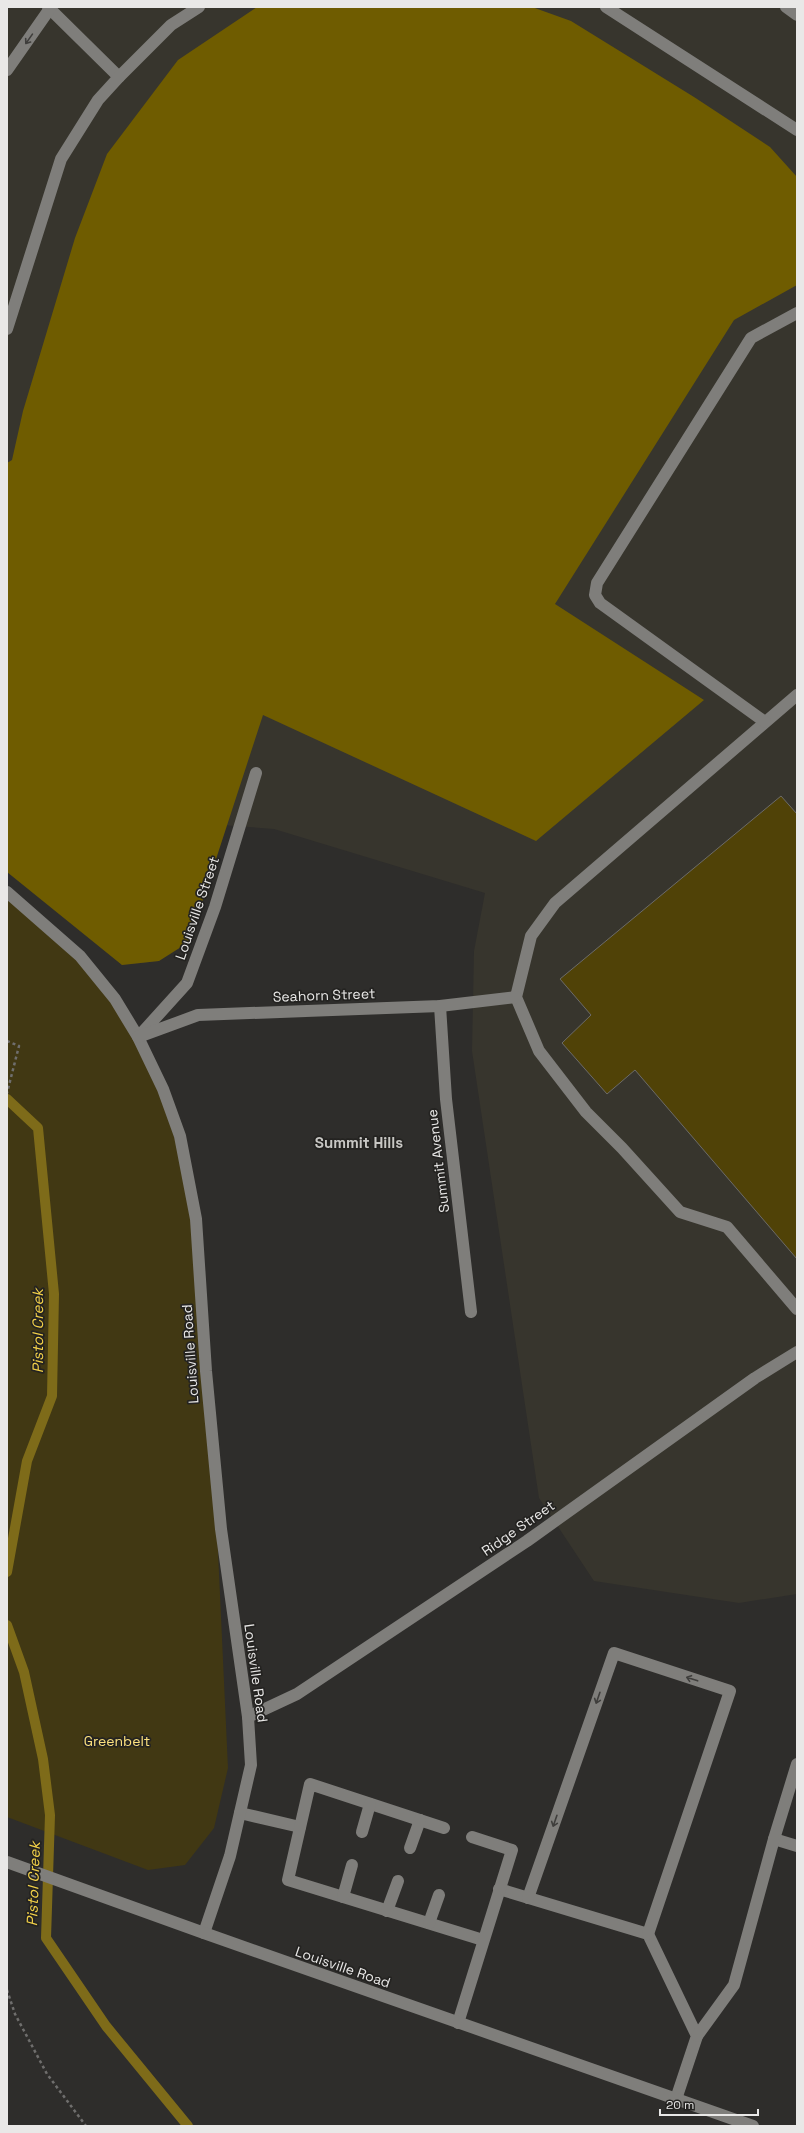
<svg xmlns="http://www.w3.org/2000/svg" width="804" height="2133" font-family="'Space Grotesk',sans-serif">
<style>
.built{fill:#37352d}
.green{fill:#413813}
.forest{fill:#6f5c00}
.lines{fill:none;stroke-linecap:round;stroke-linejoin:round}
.stream{stroke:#7e6b19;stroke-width:10}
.building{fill:#504207;stroke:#6c6b69}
.path{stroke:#6f6e6d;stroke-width:2.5;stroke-dasharray:3 3;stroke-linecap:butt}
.lane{stroke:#7f7e7b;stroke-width:12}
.street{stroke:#7f7e7b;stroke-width:12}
.secondary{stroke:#7f7e7b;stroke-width:12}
.oneway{stroke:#3f3e3c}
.labels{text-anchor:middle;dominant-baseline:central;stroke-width:3.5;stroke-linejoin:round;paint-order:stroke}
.street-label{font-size:14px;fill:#e9e8e7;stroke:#242321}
.park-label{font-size:14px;fill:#fce17e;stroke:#242321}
.neighbourhood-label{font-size:15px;font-weight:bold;fill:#c8c7c4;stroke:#242321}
.water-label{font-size:15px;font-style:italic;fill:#f4d249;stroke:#242321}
</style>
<rect width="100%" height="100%" fill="#2e2d2b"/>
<path class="built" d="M 7,7 L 797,7 L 797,1594 L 739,1603 L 594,1581 L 539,1498 L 472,1051 L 474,951 L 485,893 L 274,829 L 222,825 L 159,961 L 122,965 L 7,861 Z"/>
<path class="green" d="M 7,898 L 92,971 L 152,1068 L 189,1183 L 214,1465 L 228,1768 L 214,1828 L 185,1865 L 148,1870 L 7,1817 Z"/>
<path class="forest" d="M 257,7 L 532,7 L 571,21 L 694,97 L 770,147 L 797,177 L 797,285 L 734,320 L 555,604 L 704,700 L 536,841 L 263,715 L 189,942 L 159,961 L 122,965 L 7,872 L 7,463 L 12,460 L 23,411 L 75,238 L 107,154 L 178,60 Z"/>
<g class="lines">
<g class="stream">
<path d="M 7,1099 L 38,1128 L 54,1294 L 52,1396 L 27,1461 L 7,1572"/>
<path d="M 7,1625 L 24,1672 L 43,1759 L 50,1815 L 46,1938 L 106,2026 L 188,2126"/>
</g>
</g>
<path class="building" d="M 781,796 L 797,814 L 797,1259 L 635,1070 L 607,1094 L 562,1043 L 591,1015 L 560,979 Z"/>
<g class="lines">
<g class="path">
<path d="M 7,1041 L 19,1046 L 7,1093"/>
<path d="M 7,1990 L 15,2014 L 47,2074 L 86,2126"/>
</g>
<g class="lane">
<path d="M 48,7 L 119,77"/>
<path d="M 786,7 L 797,15"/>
<path d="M 7,70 L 51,7"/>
<path d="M 797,695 L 555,903 L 531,936 L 516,997 L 539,1051 L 586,1112 L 622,1148 L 680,1212 L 727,1227 L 797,1309"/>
<path d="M 765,722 L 600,603 L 595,595 L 597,583 L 751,338 L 797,313"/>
<path d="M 240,1813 L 300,1827"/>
<path d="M 444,1828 L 310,1784 L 288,1880 L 483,1940"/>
<path d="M 362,1832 L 370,1804"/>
<path d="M 774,1839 L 797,1846"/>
<path d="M 410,1848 L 420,1820"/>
<path d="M 499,1889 L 648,1934 L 697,2036 L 676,2099"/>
<path d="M 343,1897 L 352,1865"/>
<path d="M 528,1898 L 614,1653 L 730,1691 L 648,1934"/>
<path d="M 387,1911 L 398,1881"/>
<path d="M 429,1923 L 439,1895"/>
<path d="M 458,2023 L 512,1850 L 472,1837"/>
<path d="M 697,2036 L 734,1985 L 774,1839 L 797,1764"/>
</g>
<g class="street">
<path d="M 606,7 L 797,130"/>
<path d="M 7,329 L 61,159 L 98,100 L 119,77 L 171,25 L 199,7"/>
<path d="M 7,892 L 80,956 L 115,999 L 138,1037 L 163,1089 L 180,1136 L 196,1219 L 206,1371 L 221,1529 L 248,1717 L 251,1765 L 230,1856 L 204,1933"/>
<path d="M 440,1006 L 446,1099 L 471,1312"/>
<path d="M 140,1035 L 187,983 L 215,907 L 256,773"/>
<path d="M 138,1037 L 198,1015 L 440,1006 L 516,997"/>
<path d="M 248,1717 L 297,1694 L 527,1541 L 755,1378 L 797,1352"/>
</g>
<path class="secondary" d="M 7,1862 L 204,1933 L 753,2126"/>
</g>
<defs><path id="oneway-shaft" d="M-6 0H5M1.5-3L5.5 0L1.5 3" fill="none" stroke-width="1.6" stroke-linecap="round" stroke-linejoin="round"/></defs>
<g class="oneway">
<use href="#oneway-shaft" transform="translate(29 39) rotate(125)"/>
<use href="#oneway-shaft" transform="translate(692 1679) rotate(-162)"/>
<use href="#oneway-shaft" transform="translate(598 1698) rotate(109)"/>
<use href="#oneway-shaft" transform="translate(555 1821) rotate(109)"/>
</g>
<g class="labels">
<g class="street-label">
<text transform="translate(197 908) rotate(-71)">Louisville Street</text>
<text transform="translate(324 995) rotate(-2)">Seahorn Street</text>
<text transform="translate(438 1161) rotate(-97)">Summit Avenue</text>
<text transform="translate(190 1354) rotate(-94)">Louisville Road</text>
<text transform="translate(518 1528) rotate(-35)">Ridge Street</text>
<text transform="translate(256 1673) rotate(82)">Louisville Road</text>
<text transform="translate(343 1967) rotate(19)">Louisville Road</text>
</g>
<g class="park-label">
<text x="117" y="1741">Greenbelt</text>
</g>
<g class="neighbourhood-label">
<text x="359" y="1142">Summit Hills</text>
</g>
<g class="water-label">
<text transform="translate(37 1331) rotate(-90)">Pistol Creek</text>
<text transform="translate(33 1884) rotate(-88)">Pistol Creek</text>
</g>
</g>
<rect width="804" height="2133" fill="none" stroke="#e9e8e7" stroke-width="16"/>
<path d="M660 2109v6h98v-6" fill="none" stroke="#e9e8e7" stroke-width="2"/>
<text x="666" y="2109" font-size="12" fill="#e9e8e7" stroke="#242321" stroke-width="3" paint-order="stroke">20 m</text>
</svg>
